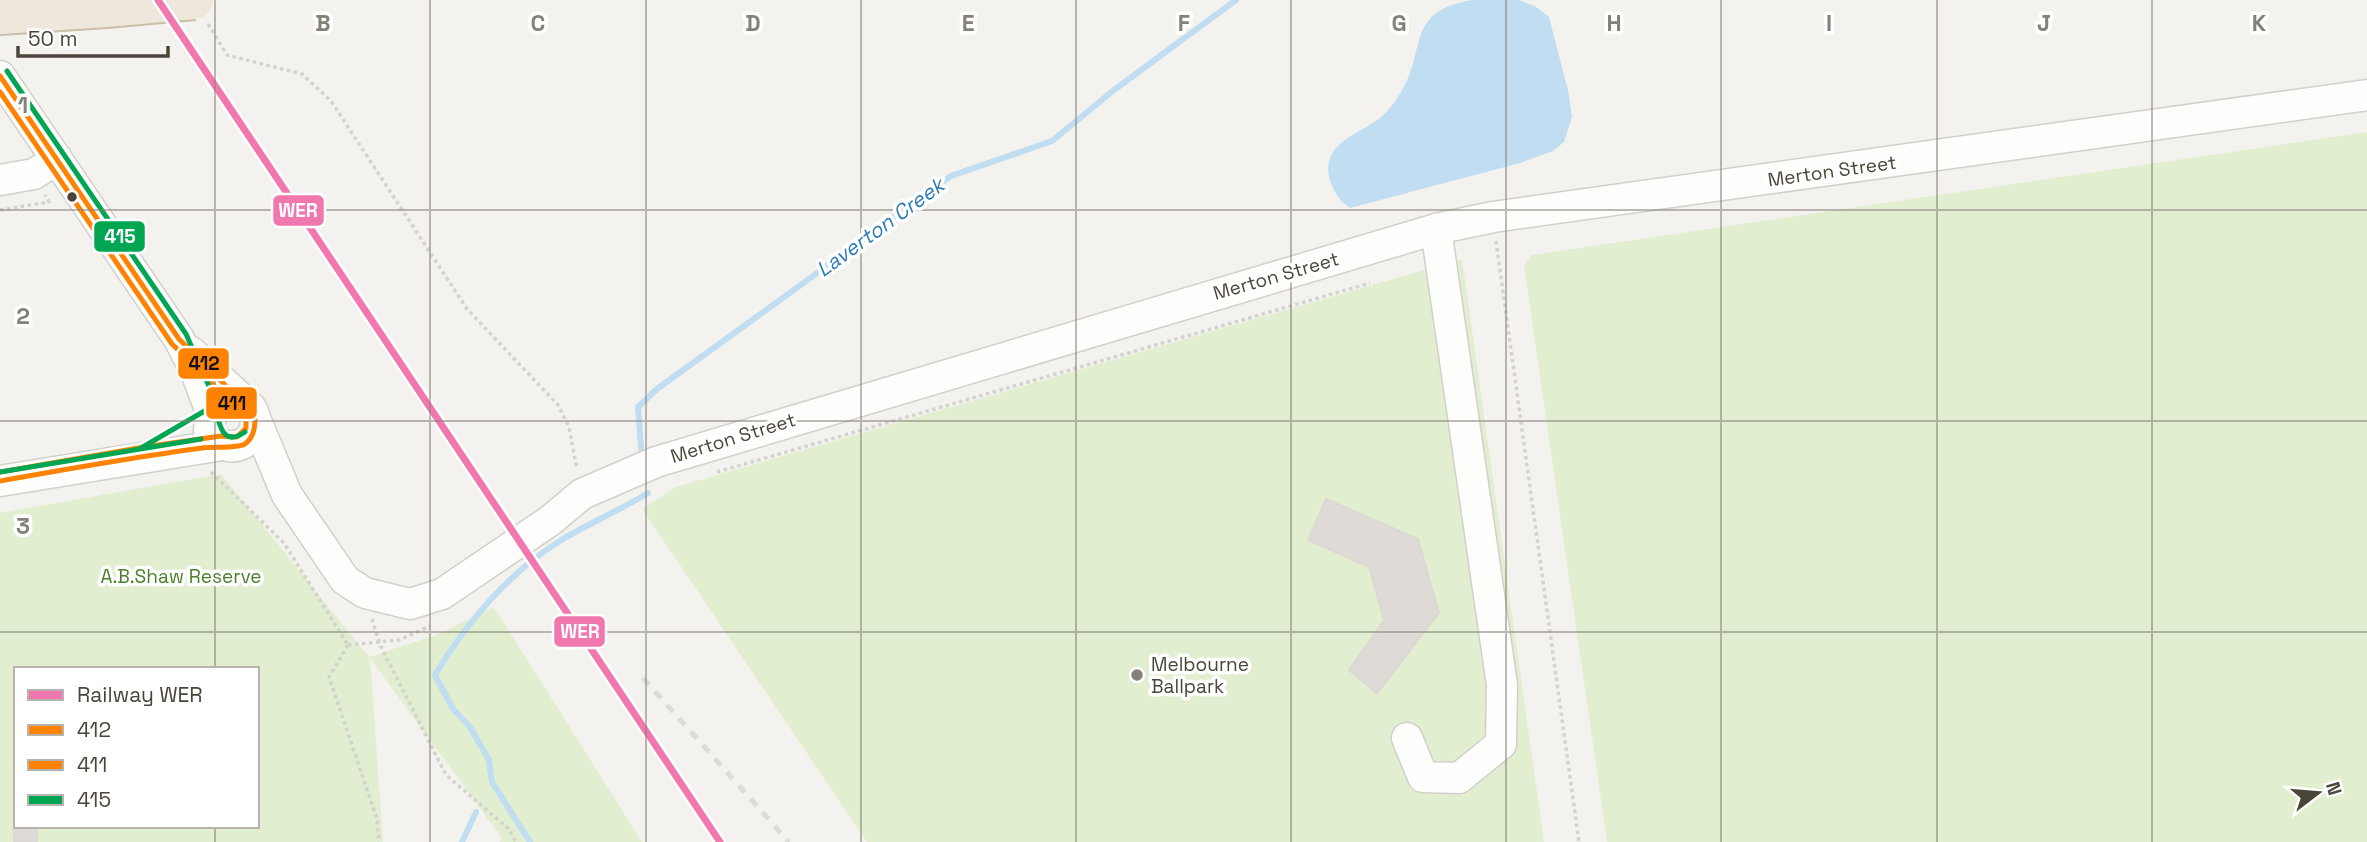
<svg xmlns="http://www.w3.org/2000/svg" width="2367" height="842" font-family="'Space Grotesk',sans-serif">
<style>
.green{fill:#e1eecf;fill-rule:evenodd}
.water{fill:#c0ddf1}
.lines{fill:none;stroke-linecap:round;stroke-linejoin:round}
.stream{stroke:#c0ddf1;stroke-width:6}
.building{fill:#dedbd6;stroke:#dcd9d4;stroke-width:2}
.minor-casing{stroke:#d2d0cb;stroke-width:33}
.highway-casing{stroke:#ccbfa9;stroke-width:42}
.path{stroke:#d3d2cc;stroke-width:3.5;stroke-dasharray:3.5 3.5;stroke-linecap:butt}
.minor{stroke:#fdfdfc;stroke-width:30}
.highway{stroke:#ede8db;stroke-width:38}
.rail{stroke:#dbdbda;stroke-width:5;stroke-dasharray:9 9;stroke-linecap:butt}
.highway-bridge-casing{stroke:#ccbfa9;stroke-width:42;stroke-linecap:butt}
.highway-bridge{stroke:#ede8db;stroke-width:38}
.bus-1-casing{stroke:#fff;stroke-width:10}
.bus-2-casing{stroke:#fff;stroke-width:10}
.bus-3-casing{stroke:#fff;stroke-width:10}
.bus-1{stroke:#ff8200;stroke-width:5}
.bus-2{stroke:#ff8200;stroke-width:5}
.bus-3{stroke:#00a651;stroke-width:5}
.rail-1-casing{stroke:#fff;stroke-width:12}
.rail-1{stroke:#f178af;stroke-width:7}
.grid{fill:none;stroke:#868178;stroke-width:2;stroke-opacity:0.55}
.bus-dot{fill:#4b4439;stroke:#fff;stroke-width:2.5}
.poi-dot{fill:#868178;stroke:#fff;stroke-width:2.5}
.labels{text-anchor:middle;dominant-baseline:central;stroke-width:7;stroke-linejoin:round;paint-order:stroke}
.street-label{font-size:19px;fill:#4b4439;stroke:#fff}
.park-label{font-size:19px;fill:#4a7f2a;stroke:#fff}
.poi-label{font-size:19px;fill:#4b4439;stroke:#fff;text-anchor:start}
.water-label{font-size:21px;font-style:italic;fill:#2e7ab2;stroke:#fff}
.grid-label{font-size:23px;text-anchor:middle;font-weight:bold;fill:#868178;stroke:#fff;stroke-width:7;stroke-linejoin:round;paint-order:stroke}
.line-badge{stroke:#fff;stroke-width:2.5}
.badge-label{font-size:19px;text-anchor:middle;font-weight:bold;fill:#fff}
.pale-badge-label{font-size:19px;text-anchor:middle;font-weight:bold;fill:#111}
</style>
<rect width="100%" height="100%" fill="#f4f2ee"/>
<g class="green">
<path d="M 2367,132 L 2367,842 L 1607,842 L 1524,265 L 1532,255 Z"/>
<path d="M 1462,259 L 1544,842 L 867,842 L 642,509 L 676,487 Z"/>
<path d="M 221,474 L 369,657 L 436,635 L 494,607 L 642,842 L 500,842 L 501,837 L 370,658 L 383,842 L 0,842 L 0,513 ZM 16,669 L 257,669 L 257,826 L 16,826 Z"/>
</g>
<path class="water" d="M 1473,0 L 1519,0 L 1535,6 L 1549,17 L 1568,90 L 1572,117 L 1564,142 L 1553,151 L 1520,163 L 1350,208 C 1340,201 1335,194 1331,183 C 1318,147 1353,136 1376,121 C 1384,116 1393,105 1398,97 C 1429,52 1402,11 1473,0 Z"/>
<g class="lines">
<g class="stream">
<path d="M 641,448 L 638,407 L 657,389 L 951,176 L 1052,141 L 1114,90 L 1236,0"/>
<path d="M 462,842 L 476,812"/>
<path d="M 530,842 L 492,782 L 489,760 L 470,727 L 453,709 L 435,675 C 466,623 510,571 563,539 C 590,523 620,510 648,493"/>
</g>
</g>
<g class="building">
<path d="M 1326,499 L 1418,539 L 1439,613 L 1377,693 L 1349,670 L 1384,620 L 1369,567 L 1308,540 Z"/>
<rect x="14" y="829" width="23" height="13"/>
</g>
<g class="lines">
<defs>
<g id="minor">
<path d="M 0,76 L 179,339 L 196,372 L 211,412"/>
<path d="M 0,180 L 34,174 L 57,159"/>
<path d="M 191,352 L 251,408 C 270,439 225,464 209,430 L 211,412 C 219,400 230,397 244,402"/>
<path d="M 257,423 L 287,495 L 345,580 L 365,593 L 410,604 L 442,594 L 551,520 L 582,494 L 656,462 L 1436,229 L 1493,217 L 2367,95"/>
<path d="M 0,481 L 222,445"/>
<path d="M 1407,738 L 1423,777 L 1459,778 L 1501,744 L 1502,685 L 1436,229"/>
</g>
<path id="highway" d="M 0,15 L 106,8"/>
</defs>
<use href="#minor" class="minor-casing"/>
<use href="#highway" class="highway-casing"/>
<g class="path">
<path d="M 208,24 L 227,55 L 302,74 L 331,101 L 467,309 L 558,405 L 569,427 L 577,469"/>
<path d="M 0,210 L 49,202 L 45,195"/>
<path d="M 1496,241 L 1579,842"/>
<path d="M 211,472 L 284,543 L 348,645"/>
<path d="M 717,472 L 1370,283"/>
<path d="M 372,619 L 380,645 L 446,775 L 509,829 L 516,842"/>
<path d="M 348,645 L 399,640 L 430,626"/>
<path d="M 348,645 L 329,677 L 377,819 L 379,842"/>
</g>
<use href="#minor" class="minor"/>
<use href="#highway" class="highway"/>
<path class="rail" d="M 643,678 L 789,842"/>
<defs>
<path id="highway-bridge" d="M 106,8 L 194,0"/>
</defs>
<use href="#highway-bridge" class="highway-bridge-casing"/>
<use href="#highway-bridge" class="highway-bridge"/>
<defs>
<path id="bus-1" d="M 0,76 L 179,339 L 255,415 C 255,426 255,436 245,444 C 236,449 213,446 202,448 C 135,457 67,469 0,481"/>
<path id="bus-2" d="M 0,92 L 172,344 L 246,417 L 246,428 L 237,437 L 221,436 L 144,447 L 0,472"/>
<g id="bus-3">
<path d="M 7,71 L 186,334 L 219,409"/>
<path d="M 141,448 L 208,409 L 216,413 C 221,429 224,446 245,432"/>
<path d="M 0,472 L 201,439"/>
</g>
</defs>
<use href="#bus-1" class="bus-1-casing"/>
<use href="#bus-2" class="bus-2-casing"/>
<use href="#bus-3" class="bus-3-casing"/>
<use href="#bus-1" class="bus-1"/>
<use href="#bus-2" class="bus-2"/>
<use href="#bus-3" class="bus-3"/>
<defs>
<path id="rail-1" d="M 158,0 L 720,842"/>
</defs>
<use href="#rail-1" class="rail-1-casing"/>
<use href="#rail-1" class="rail-1"/>
</g>
<path class="grid" d="M 215,0 L 215,669M 430,0 L 430,842M 646,0 L 646,842M 861,0 L 861,842M 1076,0 L 1076,842M 1291,0 L 1291,842M 1506,0 L 1506,842M 1721,0 L 1721,842M 1937,0 L 1937,842M 2152,0 L 2152,842M 0,210 L 2367,210M 0,421 L 2367,421M 0,632 L 2367,632M 215,826 L 215,842"/>
<circle class="bus-dot" cx="72" cy="197" r="6"/>
<circle class="poi-dot" cx="1137" cy="675" r="7"/>
<g class="labels">
<g class="street-label">
<text transform="translate(1832 171) rotate(-8)">Merton Street</text>
<text transform="translate(1276 276) rotate(-16)">Merton Street</text>
<text transform="translate(733 438) rotate(-17)">Merton Street</text>
</g>
<g class="park-label">
<text x="181" y="576">A.B.Shaw Reserve</text>
</g>
<g class="poi-label">
<text x="1151" y="664">Melbourne<tspan x="1151" dy="22">Ballpark</tspan></text>
</g>
<g class="water-label">
<text transform="translate(880 227) rotate(-36)">Laverton Creek</text>
</g>
</g>
<g class="grid-label">
<text x="323" y="31">B</text>
<text x="538" y="31">C</text>
<text x="753" y="31">D</text>
<text x="968" y="31">E</text>
<text x="1184" y="31">F</text>
<text x="1399" y="31">G</text>
<text x="1614" y="31">H</text>
<text x="1829" y="31">I</text>
<text x="2044" y="31">J</text>
<text x="2259" y="31">K</text>
<text x="23" y="113">1</text>
<text x="23" y="324">2</text>
<text x="23" y="534">3</text>
</g>
<g class="line-badge">
<rect x="272" y="194" width="53" height="33" rx="7" fill="#f178af"/>
<rect x="93" y="220" width="53" height="33" rx="7" fill="#00a651"/>
<rect x="177" y="347" width="53" height="33" rx="7" fill="#ff8200"/>
<rect x="205" y="386" width="53" height="34" rx="7" fill="#ff8200"/>
<rect x="553" y="615" width="53" height="33" rx="7" fill="#f178af"/>
</g>
<g class="badge-label">
<text x="298" y="217">WER</text>
<text x="120" y="243">415</text>
<text x="580" y="638">WER</text>
</g>
<g class="pale-badge-label">
<text x="204" y="370">412</text>
<text x="232" y="410">411</text>
</g>
<rect x="14" y="667" width="245" height="161" fill="#ffffff" stroke="#b7b4b0" stroke-width="2"/>
<rect x="28" y="690" width="35" height="10" fill="#f178af" stroke="#b7b4b0" stroke-width="2"/>
<text x="77" y="702" font-size="21" fill="#4b4439">Railway WER</text>
<rect x="28" y="725" width="35" height="10" fill="#ff8200" stroke="#b7b4b0" stroke-width="2"/>
<text x="77" y="737" font-size="21" fill="#4b4439">412</text>
<rect x="28" y="760" width="35" height="10" fill="#ff8200" stroke="#b7b4b0" stroke-width="2"/>
<text x="77" y="772" font-size="21" fill="#4b4439">411</text>
<rect x="28" y="795" width="35" height="10" fill="#00a651" stroke="#b7b4b0" stroke-width="2"/>
<text x="77" y="807" font-size="21" fill="#4b4439">415</text>
<g transform="translate(2318 793) rotate(74)" stroke="#ffffff" stroke-width="5" paint-order="stroke">
<path d="M0-5L12 26L0 18L-12 26Z" fill="#4b4439"/>
<text y="-10" font-size="19" font-weight="bold" text-anchor="middle" fill="#4b4439">N</text>
</g>
<path d="M18 46v10h150v-10" fill="none" stroke="#4b4439" stroke-width="3.5"/>
<text x="28" y="46" font-size="21" fill="#4b4439" stroke="#ffffff" stroke-width="5" paint-order="stroke">50 m</text>
</svg>
